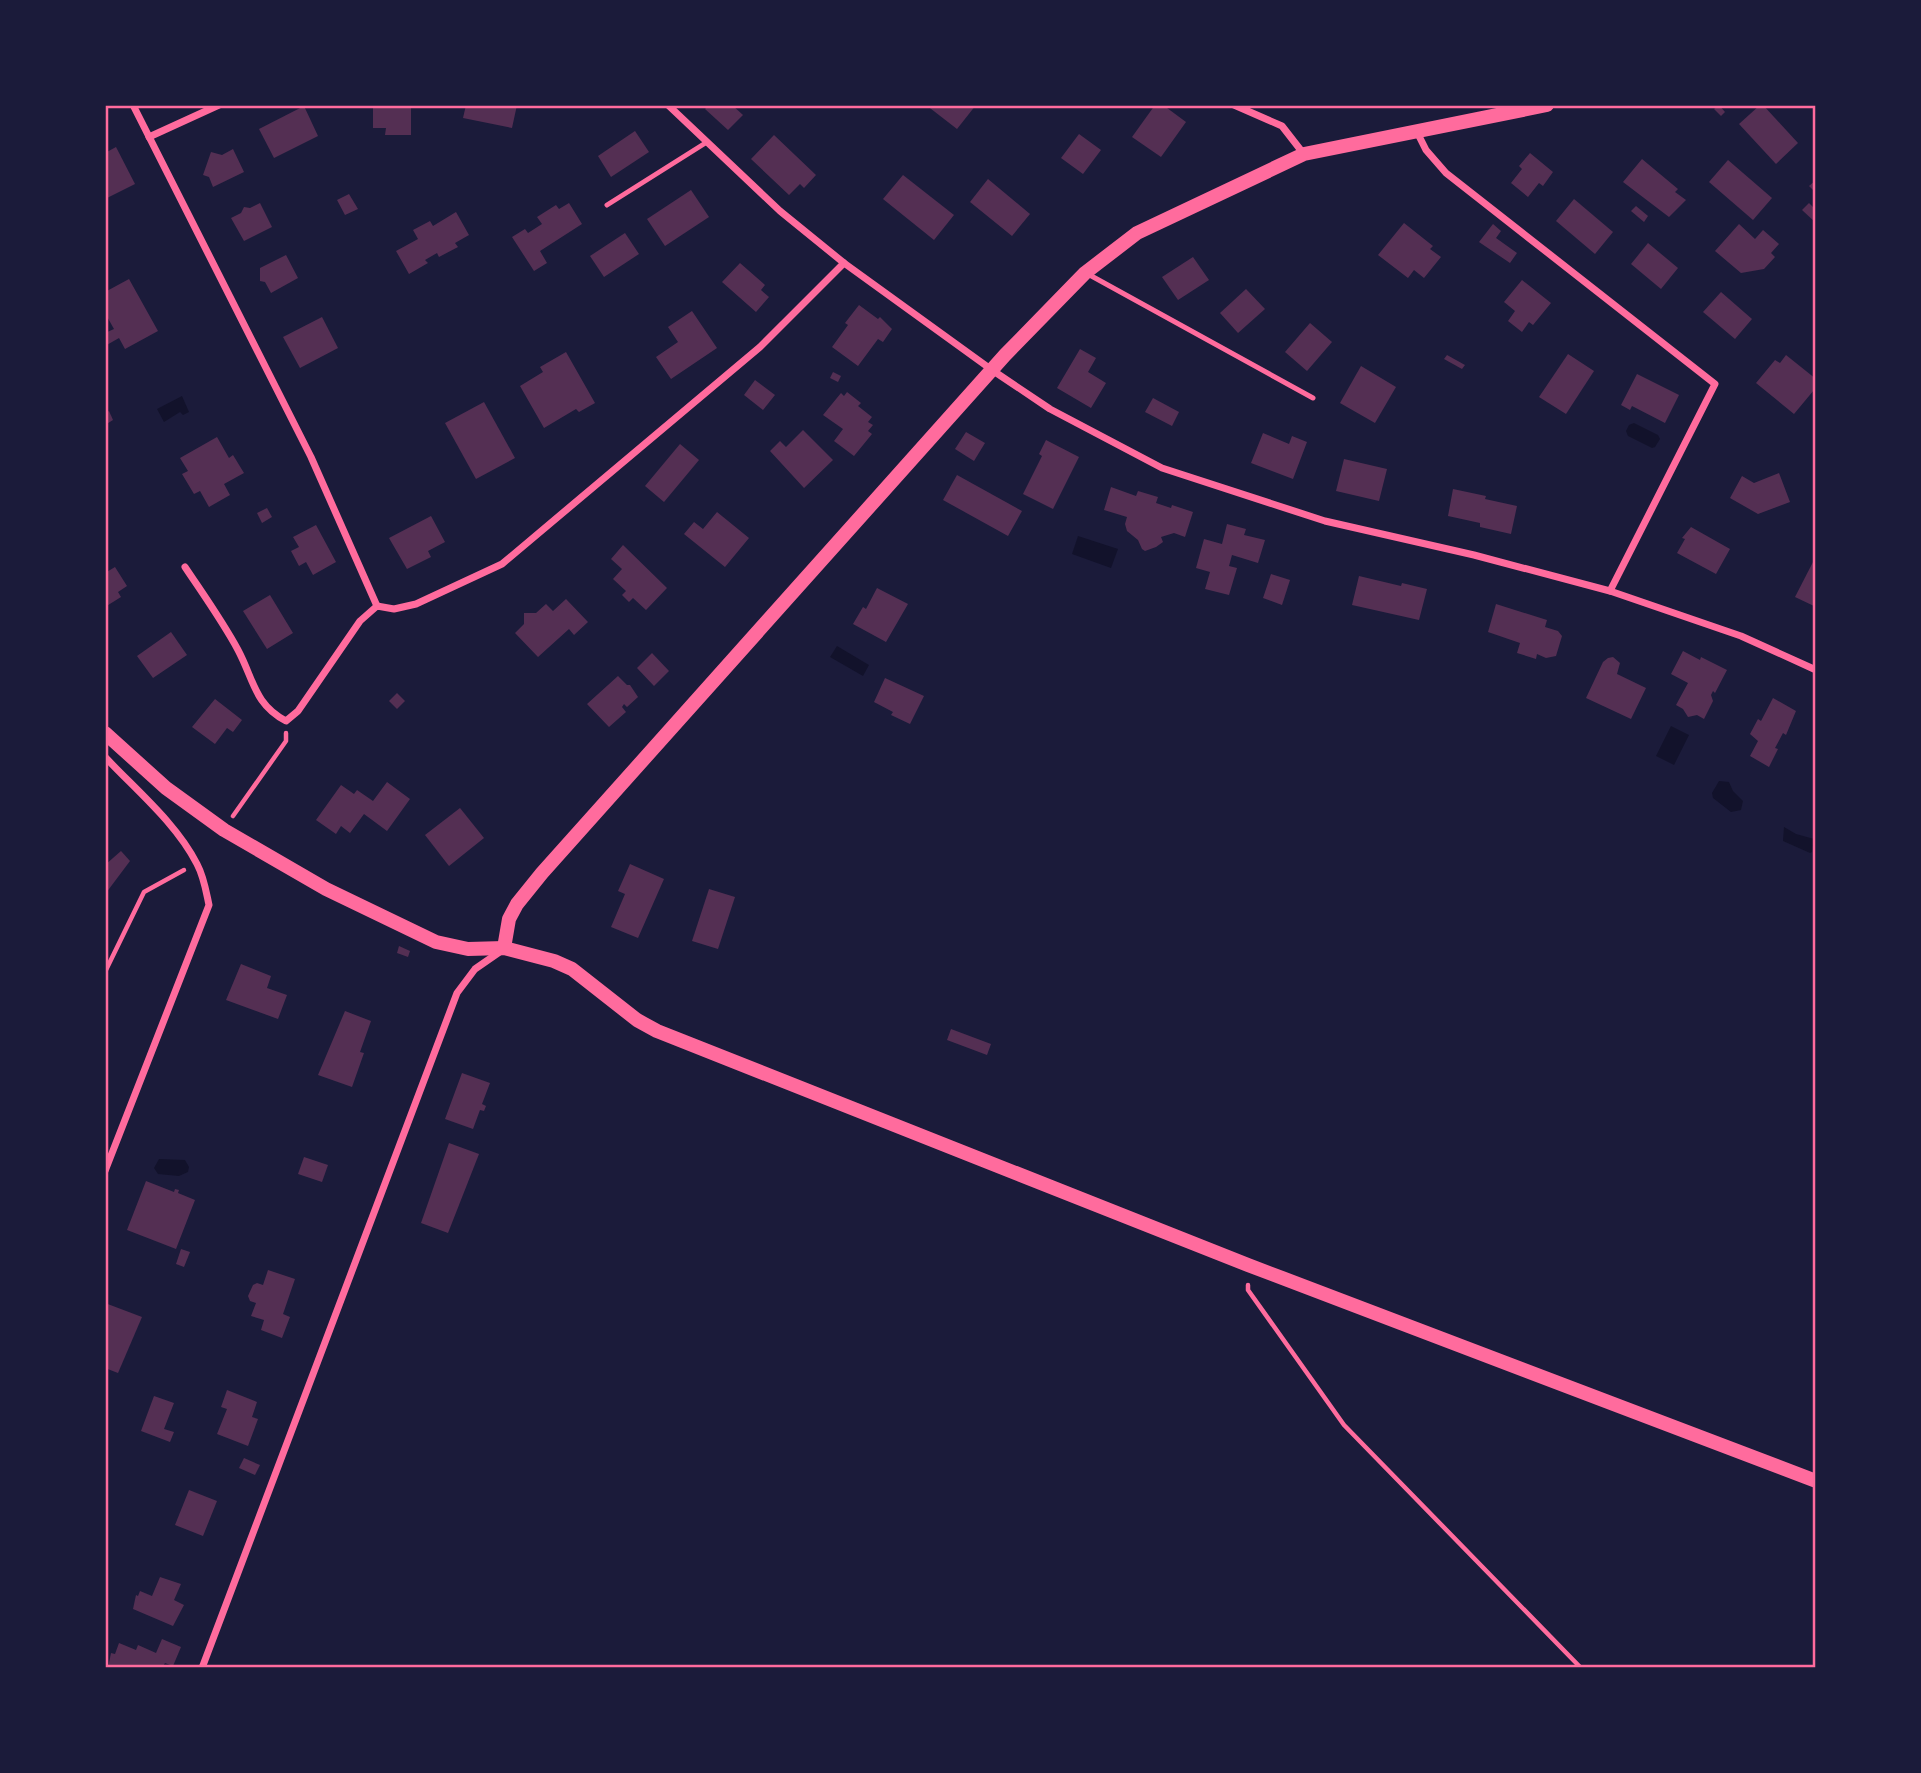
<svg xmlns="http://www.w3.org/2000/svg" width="1921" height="1773" font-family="'Varela Round',sans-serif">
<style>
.water{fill:#12122b}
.building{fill:#542f53}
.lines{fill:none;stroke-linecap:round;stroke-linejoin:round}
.path{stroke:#ff6b9d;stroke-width:4.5}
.service{stroke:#ff6b9d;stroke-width:5}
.minor{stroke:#ff6b9d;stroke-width:7}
.secondary{stroke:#ff6b9d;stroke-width:14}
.neatline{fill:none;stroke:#ff6b9d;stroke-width:2.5}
</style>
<rect width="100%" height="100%" fill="#1b1b3a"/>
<g class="water">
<path d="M 182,396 L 189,412 L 183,415 L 180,412 L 164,422 L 157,409 Z"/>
<path d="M 1634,423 L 1658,435 L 1660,439 L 1655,447 L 1652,448 L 1628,436 L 1626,431 L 1629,425 Z"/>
<path d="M 1078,536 L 1118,549 L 1111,568 L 1072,554 Z"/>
<path d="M 837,646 L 869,665 L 863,676 L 830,657 Z"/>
<path d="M 1671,726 L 1689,735 L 1674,765 L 1656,756 Z"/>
<path d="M 1719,781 L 1729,782 L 1733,791 L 1743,801 L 1741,810 L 1731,812 L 1713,798 L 1712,793 Z"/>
<path d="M 1784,827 L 1796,834 L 1814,839 L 1812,852 L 1810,853 L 1783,841 Z"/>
<path d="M 159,1159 L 185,1160 L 189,1167 L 188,1172 L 179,1176 L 158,1174 L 154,1168 Z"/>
</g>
<g class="building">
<path d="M 373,105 L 411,105 L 411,135 L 385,135 L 386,128 L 373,128 Z"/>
<path d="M 466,105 L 517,105 L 512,128 L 463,118 Z"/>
<path d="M 709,105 L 732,105 L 743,115 L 728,130 L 705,109 Z"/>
<path d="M 926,105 L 976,105 L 957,129 Z"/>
<path d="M 1155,105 L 1163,105 L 1186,122 L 1161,157 L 1132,137 Z"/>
<path d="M 1719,105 L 1725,112 L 1721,116 L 1714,109 Z"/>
<path d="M 1760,105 L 1763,105 L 1798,143 L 1776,164 L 1739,124 Z"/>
<path d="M 304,106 L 318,136 L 274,158 L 259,129 Z"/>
<path d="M 635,131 L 649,152 L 611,177 L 598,156 Z"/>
<path d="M 1079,134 L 1101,150 L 1083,174 L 1061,158 Z"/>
<path d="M 774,135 L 816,175 L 804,188 L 800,184 L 789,195 L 751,159 Z"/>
<path d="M 116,147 L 135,184 L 105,199 L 105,153 Z"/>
<path d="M 233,149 L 244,172 L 213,187 L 209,177 L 203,175 L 211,152 L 222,155 Z"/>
<path d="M 1530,153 L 1553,172 L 1543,186 L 1539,183 L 1528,197 L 1511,183 L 1522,169 L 1519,166 Z"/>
<path d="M 1642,159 L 1678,189 L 1675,192 L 1686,200 L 1669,217 L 1623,182 Z"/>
<path d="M 1728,160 L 1772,198 L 1753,220 L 1709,182 Z"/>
<path d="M 903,175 L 954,215 L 934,240 L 883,199 Z"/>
<path d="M 988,179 L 1030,214 L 1012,236 L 970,202 Z"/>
<path d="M 1816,180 L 1816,193 L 1809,186 Z"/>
<path d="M 691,190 L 709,217 L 665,246 L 647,219 Z"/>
<path d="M 349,194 L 358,209 L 345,215 L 337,200 Z"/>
<path d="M 1574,199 L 1613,232 L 1595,254 L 1556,221 Z"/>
<path d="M 260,203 L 272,227 L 244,241 L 231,218 L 241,213 L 244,207 L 250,208 Z"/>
<path d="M 569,203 L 582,224 L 540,251 L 547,263 L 534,271 L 512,237 L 525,229 L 528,233 L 542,224 L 537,217 L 556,205 L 559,209 Z"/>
<path d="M 1809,203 L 1816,210 L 1816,223 L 1802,210 Z"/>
<path d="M 1636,206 L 1648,216 L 1644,222 L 1631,211 Z"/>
<path d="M 456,212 L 469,235 L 455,243 L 458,247 L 439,257 L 437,253 L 425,260 L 428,263 L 409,274 L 396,251 L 418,239 L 413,230 L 430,221 L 433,226 Z"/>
<path d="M 1404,223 L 1433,246 L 1430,249 L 1441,257 L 1424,278 L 1414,270 L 1408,278 L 1378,255 Z"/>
<path d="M 1493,224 L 1501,231 L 1496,238 L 1517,253 L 1510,263 L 1479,242 Z"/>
<path d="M 1739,224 L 1755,239 L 1763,230 L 1779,244 L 1771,253 L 1775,257 L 1764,269 L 1741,273 L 1715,251 Z"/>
<path d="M 625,233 L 639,254 L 604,277 L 590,256 Z"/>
<path d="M 1648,243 L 1678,268 L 1661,289 L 1631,264 Z"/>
<path d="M 286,255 L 298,278 L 271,293 L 265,282 L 260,281 L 260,268 Z"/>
<path d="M 1193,257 L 1209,280 L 1178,300 L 1162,277 Z"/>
<path d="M 740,263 L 765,285 L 761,290 L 769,297 L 756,312 L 722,282 Z"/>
<path d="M 129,279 L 158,331 L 125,349 L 119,338 L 105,346 L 105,333 L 114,329 L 105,313 L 105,292 Z"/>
<path d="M 1522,280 L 1551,303 L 1533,325 L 1529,322 L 1522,332 L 1508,321 L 1515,311 L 1504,302 Z"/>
<path d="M 1246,289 L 1265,309 L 1238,333 L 1220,313 Z"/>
<path d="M 1721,292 L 1752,319 L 1735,339 L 1703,312 Z"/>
<path d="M 859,305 L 878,319 L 880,317 L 892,329 L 883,342 L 878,339 L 858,366 L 832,347 L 848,325 L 845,323 Z"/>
<path d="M 692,311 L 717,348 L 671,379 L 656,357 L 678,342 L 668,327 Z"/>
<path d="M 322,317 L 338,348 L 300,368 L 283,337 Z"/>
<path d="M 1310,323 L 1332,342 L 1307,371 L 1285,352 Z"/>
<path d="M 1080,349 L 1096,358 L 1088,372 L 1106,383 L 1091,408 L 1057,388 Z"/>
<path d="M 566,352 L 595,403 L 579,412 L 576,409 L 544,428 L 520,386 L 543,372 L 540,367 Z"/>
<path d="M 1568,354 L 1594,371 L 1566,414 L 1539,397 Z"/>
<path d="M 1447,355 L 1465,365 L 1462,369 L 1444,359 Z"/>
<path d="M 1786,355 L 1816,379 L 1814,390 L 1794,414 L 1756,383 L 1775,360 L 1780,363 Z"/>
<path d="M 1361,366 L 1396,387 L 1375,423 L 1340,403 Z"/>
<path d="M 833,372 L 841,376 L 838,382 L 830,378 Z"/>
<path d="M 1637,374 L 1679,395 L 1665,423 L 1632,406 L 1630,410 L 1621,405 Z"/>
<path d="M 755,380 L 775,395 L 763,410 L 744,395 Z"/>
<path d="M 847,392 L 861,403 L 858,406 L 872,417 L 868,422 L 873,425 L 868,431 L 872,434 L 854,456 L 834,441 L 843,429 L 823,415 L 841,393 L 844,396 Z"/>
<path d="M 1153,398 L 1179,412 L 1172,426 L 1145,412 Z"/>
<path d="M 484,402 L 515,458 L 476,479 L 445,423 Z"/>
<path d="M 109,411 L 113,420 L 105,425 L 105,413 Z"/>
<path d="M 803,430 L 833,460 L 804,488 L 770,451 L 780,441 L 786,447 Z"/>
<path d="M 966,432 L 985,443 L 974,461 L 955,449 Z"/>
<path d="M 1263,433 L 1289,444 L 1292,436 L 1307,442 L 1293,479 L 1251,463 Z"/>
<path d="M 217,437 L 229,458 L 233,455 L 244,473 L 224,484 L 230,495 L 209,507 L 200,491 L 194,494 L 182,474 L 188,471 L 180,458 Z"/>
<path d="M 1046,440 L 1079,457 L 1053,509 L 1023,494 L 1042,456 L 1039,454 Z"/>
<path d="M 680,444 L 699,460 L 664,502 L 645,486 Z"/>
<path d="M 1344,459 L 1387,469 L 1379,501 L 1336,491 Z"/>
<path d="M 1779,473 L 1790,502 L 1758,514 L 1730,498 L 1742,476 L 1754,483 Z"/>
<path d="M 957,475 L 1022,511 L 1008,536 L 943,500 Z"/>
<path d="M 1111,487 L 1136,496 L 1138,491 L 1158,497 L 1156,503 L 1171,508 L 1172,505 L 1193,512 L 1185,537 L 1174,533 L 1161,537 L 1163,542 L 1156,547 L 1145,551 L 1142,549 L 1138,540 L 1127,531 L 1125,524 L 1127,517 L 1104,510 Z"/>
<path d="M 1453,489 L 1486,496 L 1485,499 L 1517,506 L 1511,534 L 1480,527 L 1480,523 L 1448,516 Z"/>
<path d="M 267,508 L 272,517 L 262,523 L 257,513 Z"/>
<path d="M 717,512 L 749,538 L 725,567 L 684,534 L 694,522 L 703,529 Z"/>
<path d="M 431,516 L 445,542 L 428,551 L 431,557 L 407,569 L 389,538 Z"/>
<path d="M 1227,524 L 1246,529 L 1244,535 L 1265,540 L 1258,563 L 1232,555 L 1229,566 L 1237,568 L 1229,595 L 1205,589 L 1210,572 L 1196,568 L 1204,539 L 1222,544 Z"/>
<path d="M 316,525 L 336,562 L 313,575 L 306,562 L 299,566 L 291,551 L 299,547 L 293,537 Z"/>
<path d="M 1691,527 L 1730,549 L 1716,574 L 1677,553 L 1685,539 L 1682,538 Z"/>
<path d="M 623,545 L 667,588 L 646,610 L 633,598 L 629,602 L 622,595 L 626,591 L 613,579 L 622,569 L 611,559 Z"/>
<path d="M 1813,562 L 1816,563 L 1816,607 L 1795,597 Z"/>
<path d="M 115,567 L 127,586 L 118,592 L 121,597 L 105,607 L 105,573 Z"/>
<path d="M 1271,574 L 1290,580 L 1282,605 L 1263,598 Z"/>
<path d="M 1359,576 L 1401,586 L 1402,583 L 1427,589 L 1419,620 L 1352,605 Z"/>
<path d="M 877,588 L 908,604 L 886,642 L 853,624 L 863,607 L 866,609 Z"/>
<path d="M 270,595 L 293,633 L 267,649 L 243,611 Z"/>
<path d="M 566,599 L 588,622 L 574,635 L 569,629 L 538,657 L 515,633 L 524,624 L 524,613 L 536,613 L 546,604 L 553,611 Z"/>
<path d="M 1496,604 L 1547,620 L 1545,627 L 1558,631 L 1562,636 L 1556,656 L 1546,658 L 1537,654 L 1536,659 L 1517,653 L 1520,643 L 1488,632 Z"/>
<path d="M 171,632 L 187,655 L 153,678 L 137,656 Z"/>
<path d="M 1683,651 L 1700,660 L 1701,657 L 1727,670 L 1715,693 L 1713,691 L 1711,695 L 1713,701 L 1704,719 L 1697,715 L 1688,717 L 1683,709 L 1676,705 L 1688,683 L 1671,674 Z"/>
<path d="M 652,653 L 669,671 L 654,686 L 637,668 Z"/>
<path d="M 1613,657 L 1620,663 L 1617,674 L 1646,688 L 1631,719 L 1586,698 L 1603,662 L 1608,658 Z"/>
<path d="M 618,676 L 627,685 L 630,685 L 638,697 L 627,707 L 624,704 L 622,707 L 626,712 L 609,727 L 587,704 Z"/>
<path d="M 885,678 L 924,696 L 910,724 L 891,715 L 893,712 L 874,702 Z"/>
<path d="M 397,693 L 405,701 L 397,709 L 389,701 Z"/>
<path d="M 1773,698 L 1796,711 L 1786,735 L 1783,733 L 1775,748 L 1778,749 L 1769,767 L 1750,756 L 1758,741 L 1750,734 L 1758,719 L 1761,721 Z"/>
<path d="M 215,699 L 242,720 L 233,732 L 227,728 L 215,744 L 192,727 Z"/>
<path d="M 387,782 L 410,799 L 387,831 L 364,814 L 350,833 L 341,826 L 336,834 L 316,820 L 341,785 L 354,794 L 357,790 L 373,801 Z"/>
<path d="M 460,808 L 484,838 L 449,866 L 425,835 Z"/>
<path d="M 121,851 L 130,861 L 106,893 L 105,865 Z"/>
<path d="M 630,864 L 664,879 L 638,938 L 611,927 L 625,894 L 618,891 Z"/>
<path d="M 709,889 L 735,897 L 718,949 L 692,941 Z"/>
<path d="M 399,946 L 410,951 L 408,957 L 397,953 Z"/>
<path d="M 241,964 L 271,976 L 267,988 L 287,995 L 278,1019 L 226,1000 Z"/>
<path d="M 345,1011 L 371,1021 L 360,1052 L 364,1053 L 352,1087 L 318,1075 Z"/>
<path d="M 951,1029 L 991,1044 L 987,1055 L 947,1040 Z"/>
<path d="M 462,1073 L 490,1083 L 482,1104 L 486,1106 L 484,1111 L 480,1110 L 473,1129 L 445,1119 Z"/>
<path d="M 449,1143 L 479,1154 L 448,1233 L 421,1223 Z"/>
<path d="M 304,1157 L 328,1165 L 322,1182 L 298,1174 Z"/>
<path d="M 146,1181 L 174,1192 L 175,1189 L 179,1190 L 178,1193 L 195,1200 L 176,1249 L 127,1230 Z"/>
<path d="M 181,1249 L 190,1252 L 184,1267 L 176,1264 Z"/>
<path d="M 268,1270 L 295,1279 L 283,1314 L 290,1317 L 282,1338 L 261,1330 L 264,1320 L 251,1316 L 256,1303 L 250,1301 L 248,1296 L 253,1285 L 257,1283 L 263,1285 Z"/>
<path d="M 105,1303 L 142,1317 L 118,1373 L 105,1368 Z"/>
<path d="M 227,1390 L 257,1402 L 252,1417 L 258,1419 L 248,1446 L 217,1434 L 227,1409 L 221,1407 Z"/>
<path d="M 154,1396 L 174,1403 L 164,1429 L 174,1432 L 170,1442 L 141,1431 Z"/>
<path d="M 244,1458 L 260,1465 L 255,1475 L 239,1468 Z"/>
<path d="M 189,1490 L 217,1501 L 203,1536 L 175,1525 Z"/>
<path d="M 160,1577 L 181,1584 L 174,1600 L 184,1605 L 173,1626 L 133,1609 L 136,1595 L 138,1596 L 140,1591 L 152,1596 Z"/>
<path d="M 162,1639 L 181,1647 L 173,1666 L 165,1663 L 162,1668 L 108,1668 L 111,1653 L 115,1654 L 119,1643 L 136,1650 L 138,1645 L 156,1653 Z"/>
</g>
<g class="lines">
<g class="path">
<path d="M 233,816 L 286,741 L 286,733"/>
<path d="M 105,972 L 144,892 L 184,870"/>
<path d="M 1248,1285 L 1248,1290 L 1344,1425 L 1581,1668"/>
</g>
<g class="service">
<path d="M 607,205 L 707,142"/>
<path d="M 1086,273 L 1313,398"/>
</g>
<g class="minor">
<path d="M 133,105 L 311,457 L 377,606"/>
<path d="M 668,105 L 780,211 L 844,263 L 992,370 L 1050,409 L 1162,468 L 1325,521 L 1474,555 L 1610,591 L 1741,636 L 1816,670"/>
<path d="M 1234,105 L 1282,126 L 1303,153"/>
<path d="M 1417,132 L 1426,150 L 1446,173 L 1715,384 L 1610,591"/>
<path d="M 149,137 L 219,105"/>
<path d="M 185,567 C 203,594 223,622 238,650 C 254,680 254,704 286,721 L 298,711 L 360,621 L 377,606 L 394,609 L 416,604 L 502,564 L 760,347 L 844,263"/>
<path d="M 105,757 C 136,790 176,823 197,864 C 204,877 206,891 209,905 L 105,1171"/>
<path d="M 202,1668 L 457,993 L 475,969 L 501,951"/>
</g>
<g class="secondary">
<path d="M 105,733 L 166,788 L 224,830 L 326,889 L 436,942 L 468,949 L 504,948 L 554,961 L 572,969 L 637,1020 L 657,1031 L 1248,1265 L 1816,1481"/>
<path d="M 504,948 L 509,919 L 517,904 L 542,873 L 1005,355 L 1085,273 L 1137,233 L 1304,154 L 1547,105"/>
</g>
</g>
<rect width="1921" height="1773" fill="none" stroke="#1b1b3a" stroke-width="214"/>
<rect x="107" y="107" width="1707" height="1559" class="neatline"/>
</svg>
